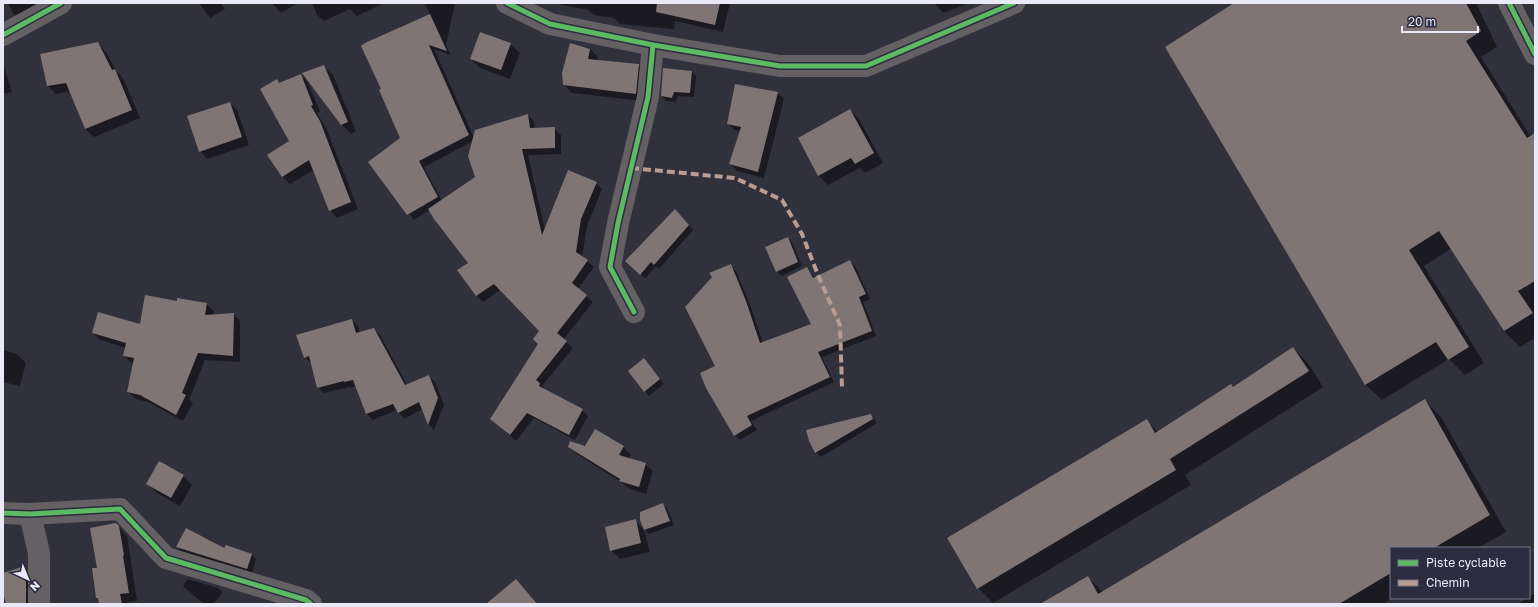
<svg xmlns="http://www.w3.org/2000/svg" width="1538" height="607" font-family="'Golos Text',sans-serif">
<style>
.shadow{fill:#0007;fill-rule:evenodd}
.building{fill:#7e7574}
.lines{fill:none;stroke-linecap:round;stroke-linejoin:round}
.street{stroke:#646063;stroke-width:22}
.quiet{stroke:#b99d93;stroke-width:4;stroke-dasharray:8 4;stroke-linecap:butt}
.cycleway-casing{stroke:#2d2c41;stroke-width:8}
.cycleway{stroke:#5cba63;stroke-width:5}
</style>
<rect width="100%" height="100%" fill="#31313c"/>
<g class="shadow">
<path d="M 8,3 L 46,3 L 17,17 L 13,13 Z"/>
<path d="M 199,3 L 221,3 L 225,9 L 210,18 Z"/>
<path d="M 272,3 L 298,3 L 281,13 Z"/>
<path d="M 312,3 L 384,3 L 357,16 L 350,9 L 324,21 L 317,15 Z"/>
<path d="M 425,3 L 455,3 L 446,45 L 451,55 L 434,49 L 474,138 L 528,115 L 534,121 L 535,129 L 554,128 L 561,135 L 561,154 L 528,155 L 545,230 L 596,183 L 602,189 L 587,226 L 582,257 L 594,267 L 578,289 L 593,302 L 563,340 L 573,348 L 542,386 L 546,390 L 582,410 L 588,416 L 575,440 L 534,418 L 516,441 L 491,419 L 539,344 L 541,331 L 501,289 L 483,302 L 477,296 L 459,271 L 470,263 L 430,210 L 414,220 L 369,162 L 401,139 L 430,15 ZM 473,141 L 476,177 L 442,201 L 424,167 Z"/>
<path d="M 559,3 L 730,3 L 723,32 L 675,21 L 674,29 L 620,24 L 614,18 L 594,15 L 589,10 L 561,5 Z"/>
<path d="M 934,3 L 969,3 L 943,13 Z"/>
<path d="M 1235,3 L 1476,3 L 1497,47 L 1481,57 L 1531,137 L 1535,134 L 1535,306 L 1534,307 L 1535,309 L 1535,338 L 1520,347 L 1504,331 L 1452,248 L 1424,266 L 1484,363 L 1465,375 L 1449,359 L 1382,400 L 1366,385 L 1166,47 Z"/>
<path d="M 98,43 L 106,52 L 117,72 L 123,78 L 140,118 L 94,137 L 85,129 L 71,91 L 56,94 L 48,86 Z"/>
<path d="M 510,44 L 520,53 L 510,79 L 480,68 L 471,59 Z"/>
<path d="M 590,49 L 598,57 L 597,61 L 638,65 L 646,73 L 643,101 L 572,93 L 564,85 Z"/>
<path d="M 3,64 L 12,92 L 3,94 Z"/>
<path d="M 323,66 L 333,75 L 356,131 L 351,134 L 342,125 Z"/>
<path d="M 664,69 L 692,72 L 696,76 L 694,97 L 678,96 L 676,102 L 666,101 L 662,96 Z"/>
<path d="M 301,75 L 308,83 L 320,112 L 317,113 L 327,130 L 358,209 L 337,218 L 330,210 L 314,170 L 290,184 L 283,177 L 269,155 L 291,141 L 276,80 L 280,84 Z"/>
<path d="M 778,93 L 784,99 L 764,178 L 737,171 L 731,164 L 741,131 L 735,130 L 728,124 Z"/>
<path d="M 230,103 L 237,110 L 249,145 L 207,159 L 200,151 Z"/>
<path d="M 850,110 L 859,119 L 883,163 L 865,173 L 860,168 L 828,185 L 819,176 L 799,138 Z"/>
<path d="M 679,214 L 693,230 L 659,269 L 656,266 L 645,278 L 630,265 Z"/>
<path d="M 788,238 L 792,242 L 802,266 L 782,276 L 777,272 L 766,247 Z"/>
<path d="M 850,261 L 855,266 L 870,299 L 863,302 L 876,336 L 822,357 L 834,382 L 751,421 L 757,430 L 740,440 L 735,435 L 717,367 L 731,266 L 736,271 L 751,307 L 763,343 L 812,325 L 807,268 L 815,278 Z"/>
<path d="M 178,302 L 206,304 L 214,311 L 213,315 L 233,314 L 240,321 L 240,362 L 205,360 L 189,400 L 193,403 L 183,421 L 148,402 L 136,399 L 128,392 L 134,363 L 131,363 L 124,355 L 126,348 L 100,340 L 93,333 L 141,325 Z"/>
<path d="M 352,320 L 358,326 L 360,333 L 374,329 L 380,335 L 407,385 L 429,376 L 435,382 L 444,405 L 434,430 L 429,425 L 422,409 L 404,419 L 397,410 L 373,420 L 367,414 L 356,386 L 351,388 L 350,387 L 324,393 L 318,387 L 311,363 L 305,357 Z"/>
<path d="M 1293,348 L 1308,363 L 1323,387 L 1185,475 L 1191,485 L 993,603 L 978,588 L 1147,421 L 1158,432 L 1233,387 Z"/>
<path d="M 3,350 L 17,354 L 26,363 L 20,386 L 3,382 Z"/>
<path d="M 648,364 L 664,384 L 649,396 L 645,391 Z"/>
<path d="M 1425,401 L 1441,417 L 1506,532 L 1478,548 L 1391,548 L 1391,598 L 1393,598 L 1383,604 L 1042,604 L 1087,577 L 1103,592 Z"/>
<path d="M 871,415 L 877,423 L 821,457 L 816,452 Z"/>
<path d="M 596,430 L 623,447 L 631,455 L 628,459 L 645,464 L 653,471 L 646,494 L 628,488 L 621,482 L 577,454 L 569,447 L 586,447 Z"/>
<path d="M 183,476 L 192,485 L 180,506 L 157,493 L 148,484 Z"/>
<path d="M 663,504 L 667,508 L 674,525 L 649,534 L 645,530 Z"/>
<path d="M 635,521 L 644,530 L 650,552 L 620,559 L 611,550 Z"/>
<path d="M 116,524 L 127,536 L 137,601 L 128,602 L 129,604 L 100,604 L 100,600 L 97,598 L 98,568 Z"/>
<path d="M 226,546 L 252,555 L 256,559 L 252,573 L 182,552 L 177,547 L 225,550 Z"/>
<path d="M 22,569 L 31,578 L 35,604 L 7,604 L 3,589 L 3,574 Z"/>
<path d="M 188,579 L 218,588 L 223,592 L 213,604 L 204,604 L 183,586 Z"/>
<path d="M 1535,593 L 1535,604 L 1517,604 L 1529,598 L 1529,597 Z"/>
</g>
<g class="building">
<path d="M 657,3 L 720,3 L 715,25 L 656,12 Z"/>
<path d="M 1234,3 L 1466,3 L 1481,31 L 1466,41 L 1527,138 L 1535,133 L 1535,281 L 1518,291 L 1533,313 L 1504,331 L 1439,231 L 1409,250 L 1469,347 L 1448,360 L 1436,342 L 1365,385 L 1165,47 Z"/>
<path d="M 430,14 L 447,51 L 429,45 L 469,135 L 419,161 L 438,197 L 407,215 L 368,162 L 400,138 L 379,90 L 381,89 L 361,46 L 365,43 Z"/>
<path d="M 480,32 L 511,43 L 501,70 L 470,59 Z"/>
<path d="M 98,42 L 112,70 L 115,69 L 132,110 L 85,129 L 66,83 L 47,86 L 40,54 Z"/>
<path d="M 570,43 L 590,49 L 588,59 L 639,64 L 636,94 L 563,85 L 562,73 Z"/>
<path d="M 324,65 L 348,122 L 341,125 L 302,73 Z"/>
<path d="M 663,68 L 692,71 L 690,93 L 674,92 L 672,98 L 661,96 Z"/>
<path d="M 301,74 L 313,105 L 311,106 L 320,121 L 351,202 L 329,211 L 309,160 L 282,177 L 267,155 L 289,141 L 260,89 L 277,79 L 279,83 Z"/>
<path d="M 735,84 L 778,92 L 758,172 L 729,164 L 741,127 L 727,124 Z"/>
<path d="M 230,102 L 242,137 L 199,152 L 187,116 Z"/>
<path d="M 850,109 L 874,153 L 855,164 L 851,158 L 818,176 L 798,138 Z"/>
<path d="M 528,114 L 530,128 L 555,127 L 555,148 L 522,149 L 542,235 L 568,170 L 597,182 L 581,219 L 576,252 L 588,260 L 572,283 L 587,295 L 557,333 L 567,341 L 536,380 L 540,383 L 539,386 L 583,409 L 569,435 L 527,413 L 510,435 L 490,419 L 538,344 L 533,339 L 539,331 L 494,284 L 476,296 L 457,270 L 468,263 L 434,219 L 428,209 L 475,177 L 468,156 L 475,130 Z"/>
<path d="M 675,209 L 689,225 L 654,265 L 651,262 L 640,275 L 625,261 Z"/>
<path d="M 788,237 L 798,262 L 776,272 L 765,247 Z"/>
<path d="M 850,260 L 866,294 L 859,297 L 872,331 L 818,352 L 830,377 L 747,416 L 752,425 L 734,436 L 706,388 L 700,373 L 715,366 L 685,307 L 712,277 L 709,273 L 731,264 L 746,301 L 760,343 L 811,324 L 787,277 L 807,267 L 813,278 Z"/>
<path d="M 145,295 L 177,301 L 177,298 L 207,303 L 205,315 L 234,313 L 233,356 L 198,353 L 182,393 L 186,395 L 176,415 L 140,395 L 127,392 L 134,358 L 123,356 L 126,343 L 92,333 L 98,312 L 140,324 Z"/>
<path d="M 352,319 L 356,333 L 374,328 L 405,385 L 429,375 L 438,398 L 428,425 L 419,402 L 398,413 L 393,404 L 366,414 L 353,380 L 344,382 L 344,381 L 317,388 L 309,356 L 304,358 L 296,335 Z"/>
<path d="M 1293,347 L 1309,371 L 1170,459 L 1176,470 L 977,589 L 947,538 L 1147,419 L 1155,433 L 1231,384 L 1233,387 Z"/>
<path d="M 644,358 L 660,379 L 644,392 L 628,371 Z"/>
<path d="M 1425,399 L 1490,515 L 1434,548 L 1391,548 L 1391,573 L 1339,604 L 1040,604 L 1088,576 L 1098,594 Z"/>
<path d="M 871,414 L 873,419 L 815,453 L 809,441 L 806,430 Z"/>
<path d="M 595,429 L 624,446 L 619,455 L 646,463 L 639,487 L 619,481 L 620,479 L 568,447 L 570,441 L 585,446 Z"/>
<path d="M 159,461 L 184,475 L 171,498 L 146,484 Z"/>
<path d="M 663,503 L 670,521 L 644,530 L 640,520 L 640,512 Z"/>
<path d="M 636,519 L 641,543 L 610,551 L 605,527 Z"/>
<path d="M 116,523 L 119,526 L 124,555 L 123,556 L 129,593 L 120,594 L 122,604 L 99,604 L 98,598 L 96,598 L 92,568 L 97,568 L 90,528 Z"/>
<path d="M 186,528 L 224,548 L 226,545 L 252,554 L 247,569 L 176,547 Z"/>
<path d="M 22,567 L 26,583 L 26,604 L 6,604 L 3,593 L 3,573 Z"/>
<path d="M 516,579 L 537,604 L 486,604 Z"/>
</g>
<g class="lines">
<g class="street">
<path d="M 507,3 L 550,24 L 653,45 L 780,66 L 866,66 L 1014,3"/>
<path d="M 1509,3 L 1535,54"/>
<path d="M 3,35 L 61,3"/>
<path d="M 634,312 L 610,267 L 618,223 L 648,97 L 653,45"/>
<path d="M 3,513 L 30,514 L 120,509 L 166,558 L 306,600 L 311,604"/>
<path d="M 30,514 L 39,553 L 39,604"/>
</g>
<path class="quiet" d="M 631,168 L 735,178 L 782,200 L 802,234 L 820,280 L 840,325 L 842,388"/>
<defs>
<g id="cycleway">
<path d="M 507,3 L 550,24 L 653,45 L 780,66 L 866,66 L 1014,3"/>
<path d="M 1509,3 L 1535,54"/>
<path d="M 3,35 L 61,3"/>
<path d="M 634,312 L 610,267 L 618,223 L 648,97 L 653,45"/>
<path d="M 3,513 L 30,514 L 120,509 L 166,558 L 306,600 L 311,604"/>
</g>
</defs>
<use href="#cycleway" class="cycleway-casing"/>
<use href="#cycleway" class="cycleway"/>
</g>
<rect width="1538" height="607" fill="none" stroke="#e9e9f7" stroke-width="8"/>
<rect x="1390" y="547" width="140" height="52" fill="#2d2c41" stroke="#78788a"/>
<rect x="1398" y="560" width="20" height="6" fill="#5cba63" stroke="#78788a"/>
<text x="1426" y="567" font-size="12" fill="#e9e9f7">Piste cyclable</text>
<rect x="1398" y="580" width="20" height="6" fill="#b99d93" stroke="#78788a"/>
<text x="1426" y="587" font-size="12" fill="#e9e9f7">Chemin</text>
<g transform="translate(28 579) rotate(136)" stroke="#2d2c41" stroke-width="3" paint-order="stroke">
<path d="M0-3L7 15L0 10L-7 15Z" fill="#e9e9f7"/>
<text y="-6" font-size="11" font-weight="bold" text-anchor="middle" fill="#e9e9f7">N</text>
</g>
<path d="M1402 26v6h76v-6" fill="none" stroke="#e9e9f7" stroke-width="2"/>
<text x="1408" y="26" font-size="12" fill="#e9e9f7" stroke="#2d2c41" stroke-width="3" paint-order="stroke">20 m</text>
</svg>
